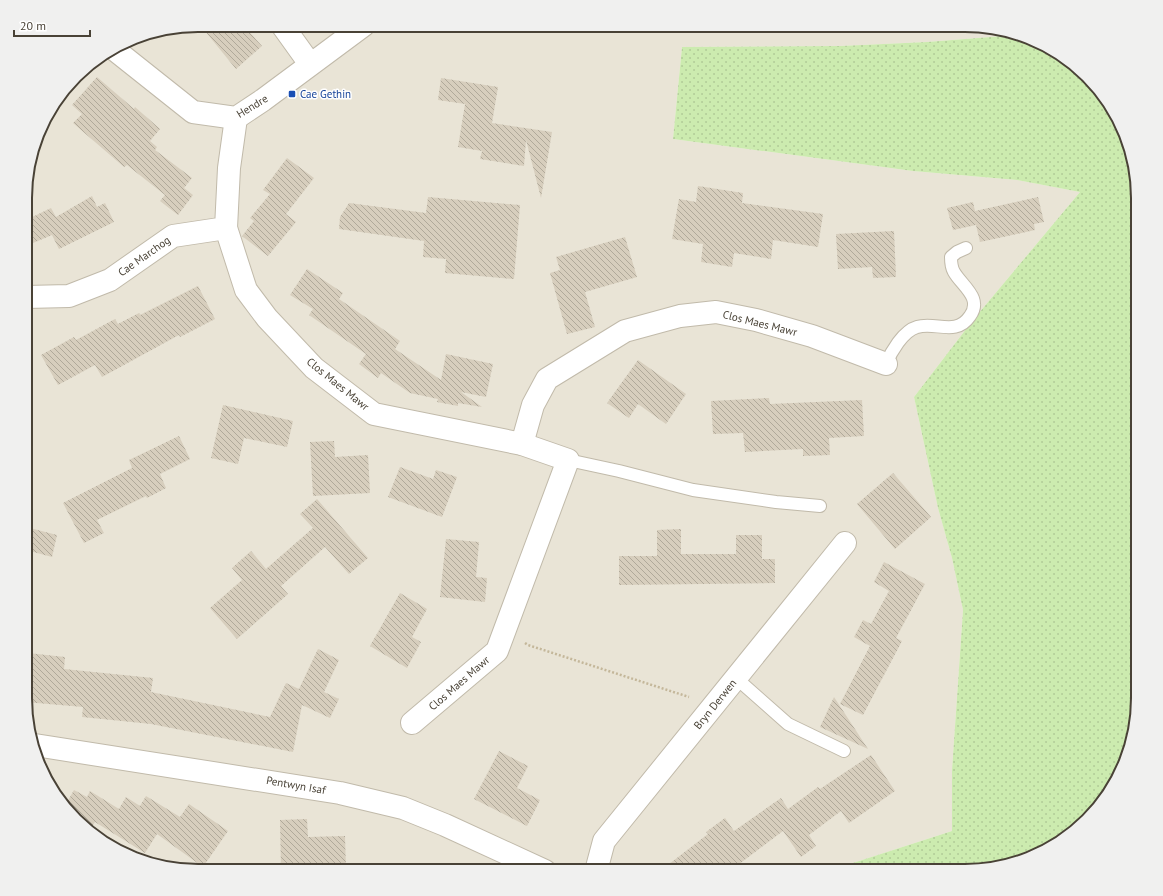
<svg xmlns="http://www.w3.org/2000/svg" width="1163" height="896" font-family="'PT Sans',sans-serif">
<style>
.residential{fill:#e9e4d6}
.grass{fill:url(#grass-dots)}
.building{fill:url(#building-back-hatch)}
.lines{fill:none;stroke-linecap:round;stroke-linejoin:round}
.service-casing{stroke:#c1baaa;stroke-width:14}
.minor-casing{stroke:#c1baaa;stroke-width:24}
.path{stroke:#c4b79a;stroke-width:2.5;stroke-dasharray:2 2;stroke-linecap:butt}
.service{stroke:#fff;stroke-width:12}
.minor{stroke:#fff;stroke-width:22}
.transit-dot{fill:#1a4fb4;stroke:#fff;stroke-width:1.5}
.labels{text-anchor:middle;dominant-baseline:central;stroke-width:3;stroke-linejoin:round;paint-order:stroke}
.transit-label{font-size:11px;fill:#164399;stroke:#fff;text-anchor:start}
.street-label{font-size:11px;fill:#494236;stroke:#fff}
.rim{fill:none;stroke:#494236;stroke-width:2}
</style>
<defs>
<pattern id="grass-dots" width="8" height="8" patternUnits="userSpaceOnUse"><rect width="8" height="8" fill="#ccebaf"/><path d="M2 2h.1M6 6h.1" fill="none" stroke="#b1cb97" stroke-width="1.8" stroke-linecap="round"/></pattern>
<pattern id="building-back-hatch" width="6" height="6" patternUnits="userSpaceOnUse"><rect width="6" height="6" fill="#d7cebd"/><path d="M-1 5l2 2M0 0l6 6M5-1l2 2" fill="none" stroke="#b0a99a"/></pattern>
</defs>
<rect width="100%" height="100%" fill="#f5f2e8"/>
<path class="residential" d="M 198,25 L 976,25 L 1016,35 L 927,42 L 840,46 L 682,47 L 673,139 L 913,171 L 1017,180 L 1080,192 L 973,320 L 914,397 L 938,508 L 952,558 L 963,610 L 952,770 L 952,831 L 828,871 L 187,871 L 132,858 L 84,828 L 43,774 L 25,709 L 27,176 L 48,112 L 84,68 L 142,34 Z"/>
<path class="grass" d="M 1016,35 L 1031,38 L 1079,68 L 1125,132 L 1138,198 L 1138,709 L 1125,764 L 1095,812 L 1031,858 L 965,871 L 828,871 L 952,831 L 952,770 L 963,610 L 952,558 L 938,508 L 914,397 L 973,320 L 1080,192 L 1017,180 L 913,171 L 673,139 L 682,47 L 840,46 L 927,42 Z"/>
<g class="building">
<path d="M 200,25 L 243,25 L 262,46 L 236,69 Z"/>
<path d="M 97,77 L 134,109 L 135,107 L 160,129 L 150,141 L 157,147 L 155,150 L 192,178 L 184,188 L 193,195 L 178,215 L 160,201 L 165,195 L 127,165 L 124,167 L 73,123 L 82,114 L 72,105 Z"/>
<path d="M 441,78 L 498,87 L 492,123 L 552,132 L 541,198 L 526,140 L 524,166 L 480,159 L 482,151 L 458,147 L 465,104 L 438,100 Z"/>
<path d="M 287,158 L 314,178 L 286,214 L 296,222 L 268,256 L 242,236 L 254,221 L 250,218 L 270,194 L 263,190 Z"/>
<path d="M 698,186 L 743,193 L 742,203 L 823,214 L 818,247 L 773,240 L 771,259 L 734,253 L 732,267 L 701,262 L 703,244 L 672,239 L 679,199 L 696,202 Z"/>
<path d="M 92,196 L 97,207 L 105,203 L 114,222 L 59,249 L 52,235 L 26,246 L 26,220 L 51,208 L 56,217 Z"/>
<path d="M 428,197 L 520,205 L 514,279 L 445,273 L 446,259 L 423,257 L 424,241 L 339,229 L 340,217 L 349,203 L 426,213 Z"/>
<path d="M 1038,197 L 1044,222 L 1034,224 L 1035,230 L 980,242 L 976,225 L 953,230 L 947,208 L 973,202 L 975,211 Z"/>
<path d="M 894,231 L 896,277 L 873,278 L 872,267 L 838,269 L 836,234 Z"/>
<path d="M 625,237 L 637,277 L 585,292 L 595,327 L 567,334 L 550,273 L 560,270 L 556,257 Z"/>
<path d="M 307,269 L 343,293 L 339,299 L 400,341 L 395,349 L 441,380 L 446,354 L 493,364 L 486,397 L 461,392 L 482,407 L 458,403 L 458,406 L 437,402 L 438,399 L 410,393 L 381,373 L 378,378 L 359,364 L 366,354 L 309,315 L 313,309 L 290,295 Z"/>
<path d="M 198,286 L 215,319 L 180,337 L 179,335 L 102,377 L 95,365 L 58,385 L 41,355 L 74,337 L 76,340 L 115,319 L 118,324 L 139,313 L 140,315 Z"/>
<path d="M 638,360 L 686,394 L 666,424 L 638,404 L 629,418 L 607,403 Z"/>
<path d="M 769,398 L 770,404 L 862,400 L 864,436 L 829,438 L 830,455 L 803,456 L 803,449 L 745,452 L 743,433 L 713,434 L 711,401 Z"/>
<path d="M 223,405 L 293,421 L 287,447 L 244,438 L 238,464 L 211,458 Z"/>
<path d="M 179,436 L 190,459 L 160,474 L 166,488 L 147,498 L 146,496 L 97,520 L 104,533 L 84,543 L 63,503 L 132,468 L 129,460 Z"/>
<path d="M 334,441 L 335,457 L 368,455 L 370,493 L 313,496 L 310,442 Z"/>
<path d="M 400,467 L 433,479 L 436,470 L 457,477 L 442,517 L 388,497 Z"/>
<path d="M 893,473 L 931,517 L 895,549 L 857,504 Z"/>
<path d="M 317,499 L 368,558 L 349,574 L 325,547 L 281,586 L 288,594 L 237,639 L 210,608 L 242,580 L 232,568 L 251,551 L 266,569 L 313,528 L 300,514 Z"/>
<path d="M 26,527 L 57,535 L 52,557 L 26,550 Z"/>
<path d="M 681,529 L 681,554 L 736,554 L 736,535 L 762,535 L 762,559 L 775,559 L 775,583 L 619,585 L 619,556 L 657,556 L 657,530 Z"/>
<path d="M 446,539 L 479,542 L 476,577 L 487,578 L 485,602 L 440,597 Z"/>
<path d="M 884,562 L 925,584 L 896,638 L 902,641 L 863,715 L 840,704 L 870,646 L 854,637 L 863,620 L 871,624 L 889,591 L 874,582 Z"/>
<path d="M 400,593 L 427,609 L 412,637 L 421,642 L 407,668 L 370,646 Z"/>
<path d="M 318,649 L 339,660 L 324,692 L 339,699 L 330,718 L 302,705 L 293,752 L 151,724 L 82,717 L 83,707 L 25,702 L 28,653 L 65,657 L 64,669 L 153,678 L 151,692 L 270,717 L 286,683 L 299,689 Z"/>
<path d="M 834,697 L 868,749 L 820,727 Z"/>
<path d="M 499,751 L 528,766 L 517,788 L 540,800 L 527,826 L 474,799 Z"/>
<path d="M 871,755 L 895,791 L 849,823 L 841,811 L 809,835 L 816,846 L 801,857 L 783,831 L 730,871 L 660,871 L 708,834 L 706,832 L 725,818 L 734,831 L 781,798 L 788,809 L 818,787 L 820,789 Z"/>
<path d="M 74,790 L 87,797 L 90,791 L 119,809 L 126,797 L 140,806 L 146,796 L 180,817 L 189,804 L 228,831 L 203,867 L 157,834 L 145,853 L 95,822 L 89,831 L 84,828 L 66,804 Z"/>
<path d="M 307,819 L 308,837 L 345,836 L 346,869 L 281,871 L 280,820 Z"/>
</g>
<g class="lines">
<defs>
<g id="service">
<path d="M 886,364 C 891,352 903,331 917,327 C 935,321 956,337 970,316 C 983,298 962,286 954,272 C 951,267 951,262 951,257 L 957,252 L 966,248"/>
<path d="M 568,460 L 619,471 L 693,490 L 776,502 L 820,506"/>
<path d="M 736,678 L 788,724 L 844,751"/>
</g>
<g id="minor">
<path d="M 282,25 L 310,64"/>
<path d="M 115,50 L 193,112 L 236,118 L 263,100 L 364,25"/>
<path d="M 226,228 L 246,290 L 267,318 L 314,368 L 374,414 L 522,444 L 568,460 L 497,651 L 412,723"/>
<path d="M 26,297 L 69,296 L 110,280 L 173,236 L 226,228 L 229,168 L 236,118"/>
<path d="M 522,444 L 533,405 L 547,379 L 625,331 L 680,316 L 716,312 L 756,320 L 812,336 L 886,364"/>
<path d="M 35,745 L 340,793 L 403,808 L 445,825 L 545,871"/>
<path d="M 596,871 L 604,841 L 845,543"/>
</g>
</defs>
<use href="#service" class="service-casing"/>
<use href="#minor" class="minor-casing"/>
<path class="path" d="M 525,643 L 528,645 L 689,697"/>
<use href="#service" class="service"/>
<use href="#minor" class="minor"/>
</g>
<rect class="transit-dot" x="288" y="90" width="8" height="8" rx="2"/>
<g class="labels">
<g class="transit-label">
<text x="300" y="94">Cae Gethin</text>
</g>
<g class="street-label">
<text transform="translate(252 106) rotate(-31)">Hendre</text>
<text transform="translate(144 256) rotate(-35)">Cae Marchog</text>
<text transform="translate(760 323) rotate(14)">Clos Maes Mawr</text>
<text transform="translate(338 384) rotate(39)">Clos Maes Mawr</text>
<text transform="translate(459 683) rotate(-41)">Clos Maes Mawr</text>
<text transform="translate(715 704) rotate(-51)">Bryn Derwen</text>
<text transform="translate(296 785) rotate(10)">Pentwyn Isaf</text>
</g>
</g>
<path d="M0 0H1163V896H0ZM198 32H965A166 166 0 0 1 1131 198V698A166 166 0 0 1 965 864H198A166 166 0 0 1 32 698V198A166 166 0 0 1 198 32Z" fill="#f0f0ef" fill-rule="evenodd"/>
<path class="rim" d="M198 32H965A166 166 0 0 1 1131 198V698A166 166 0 0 1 965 864H198A166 166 0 0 1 32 698V198A166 166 0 0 1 198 32Z"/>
<path d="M14 30v6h76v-6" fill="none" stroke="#494236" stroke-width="2"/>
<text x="20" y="30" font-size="12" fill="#494236" stroke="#ffffff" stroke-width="3" paint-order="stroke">20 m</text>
</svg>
